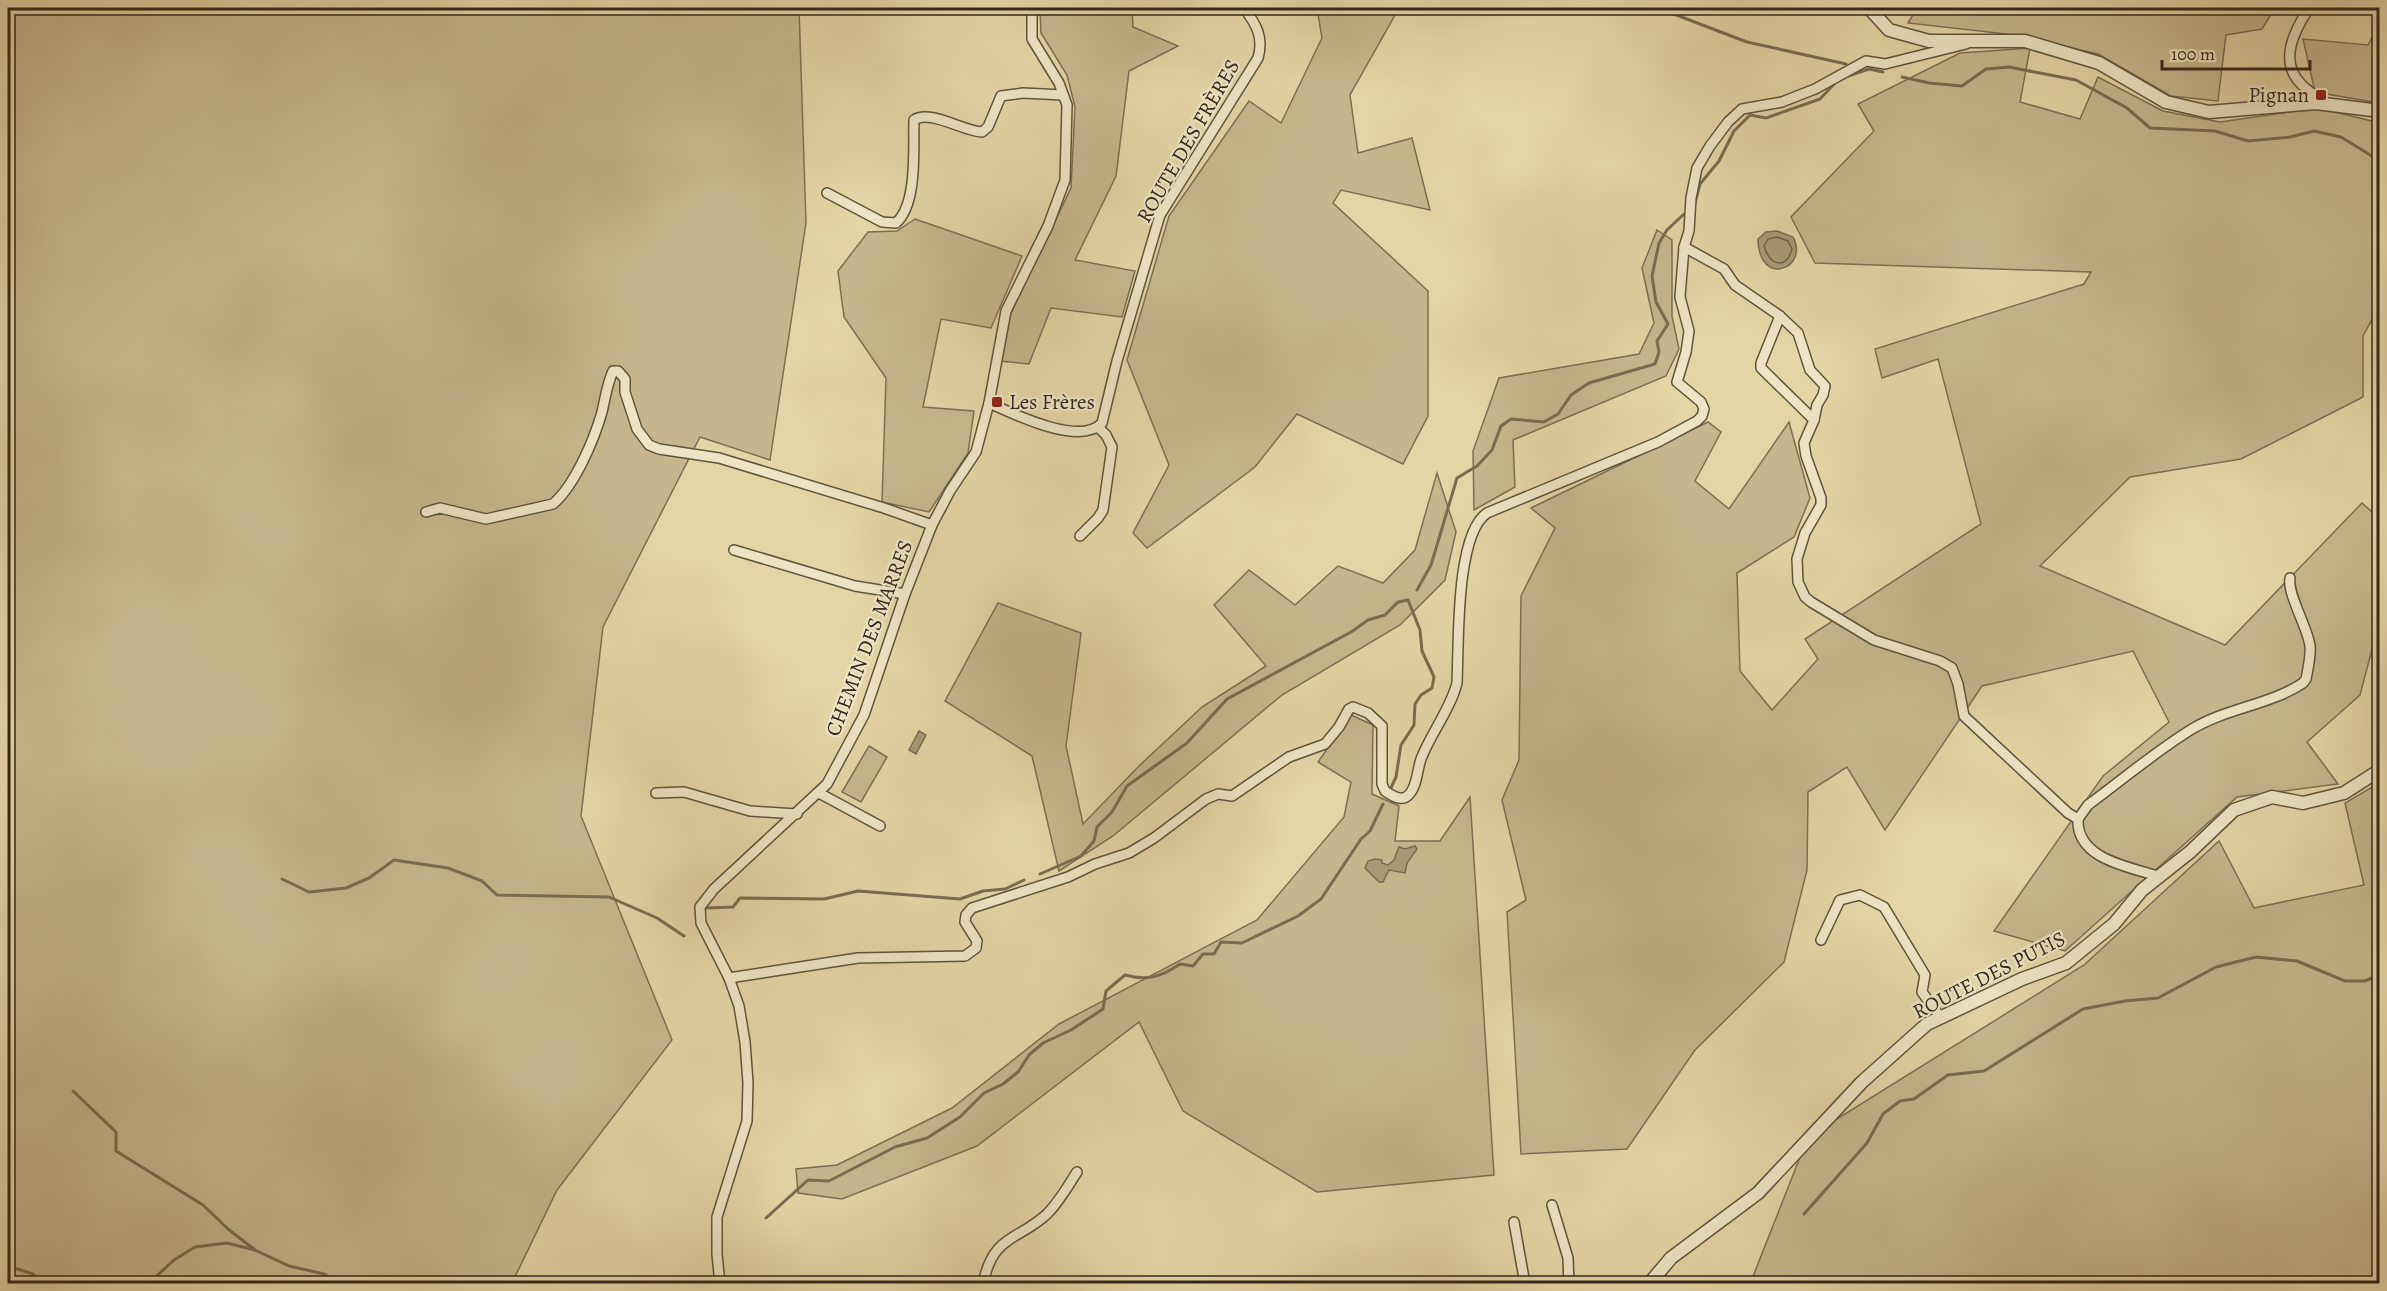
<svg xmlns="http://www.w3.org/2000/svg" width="2387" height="1291" font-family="Alegreya,serif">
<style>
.green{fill:#c7b68d;stroke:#7e6e55;stroke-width:1.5}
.water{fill:#a99976;stroke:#7b6b52;stroke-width:1.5}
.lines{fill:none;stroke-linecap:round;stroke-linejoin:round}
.shore{stroke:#6f604a;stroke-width:1.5}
.stream{stroke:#7b6b52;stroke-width:3}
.minor-casing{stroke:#61523f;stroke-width:12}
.tertiary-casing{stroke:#61523f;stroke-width:15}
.minor{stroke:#eee3c4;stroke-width:9}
.tertiary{stroke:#eee3c4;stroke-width:12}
.poi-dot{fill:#8f2418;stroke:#eee3c4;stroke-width:2}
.labels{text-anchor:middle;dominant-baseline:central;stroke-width:4.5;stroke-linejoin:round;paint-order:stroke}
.poi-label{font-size:21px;fill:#35261d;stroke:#eee3c4;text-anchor:end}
.street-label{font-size:21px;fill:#35261d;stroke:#eee3c4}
</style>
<rect width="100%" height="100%" fill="#e5d4a4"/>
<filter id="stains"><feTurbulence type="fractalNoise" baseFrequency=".00333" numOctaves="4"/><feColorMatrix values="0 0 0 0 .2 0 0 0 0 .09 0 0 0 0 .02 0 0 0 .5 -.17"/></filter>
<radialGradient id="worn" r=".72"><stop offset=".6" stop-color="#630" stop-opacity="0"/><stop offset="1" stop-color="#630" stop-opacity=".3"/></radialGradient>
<g class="green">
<path d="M 8,8 L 799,8 L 806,223 L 770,460 L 700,437 L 603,627 L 581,816 L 672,1040 L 557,1190 L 512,1283 L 8,1283 Z"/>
<path d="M 1040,8 L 1132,8 L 1133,27 L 1178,46 L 1129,71 L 1116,176 L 1075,260 L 1135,271 L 1122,317 L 1051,308 L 1029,364 L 1000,361 L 1011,313 L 1071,188 L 1075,107 L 1067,75 L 1041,33 Z"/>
<path d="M 1317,8 L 1399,8 L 1350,95 L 1358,153 L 1412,138 L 1430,210 L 1341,190 L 1333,203 L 1428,291 L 1428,416 L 1403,464 L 1297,414 L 1255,467 L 1147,548 L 1133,533 L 1169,465 L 1127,360 L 1169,216 L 1249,101 L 1281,123 L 1322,38 Z"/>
<path d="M 1917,8 L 2275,8 L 2262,29 L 2226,35 L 2218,101 L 2171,96 L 2098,54 L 2015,35 L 1908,23 Z"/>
<path d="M 2379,24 L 2379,103 L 2315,92 L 2303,39 L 2368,45 Z"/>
<path d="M 2030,48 L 2020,102 L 2080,119 L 2098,77 L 2163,111 L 2220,122 L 2318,108 L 2376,122 L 2380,135 L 2380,305 L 2363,336 L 2363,397 L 2241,459 L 2130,477 L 2040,566 L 2225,645 L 2362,503 L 2379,518 L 2379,623 L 2360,695 L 2307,742 L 2338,784 L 2237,797 L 2065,951 L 1994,931 L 2103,776 L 2169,722 L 2133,651 L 1982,686 L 1885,830 L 1847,767 L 1808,792 L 1807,870 L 1784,962 L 1695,1050 L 1627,1149 L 1521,1154 L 1507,912 L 1526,900 L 1502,800 L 1519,760 L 1521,596 L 1555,528 L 1531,508 L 1708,422 L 1721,432 L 1695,481 L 1729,509 L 1789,422 L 1810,498 L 1794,537 L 1737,573 L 1740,671 L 1772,710 L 1818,659 L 1805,639 L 1981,524 L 1938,359 L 1882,378 L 1875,349 L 2084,284 L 2091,272 L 1815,263 L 1791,217 L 1874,131 L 1858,104 L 1960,53 Z"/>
<path d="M 915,219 L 1022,256 L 991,328 L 941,319 L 923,407 L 974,411 L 968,453 L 929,512 L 882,502 L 886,378 L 844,317 L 838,271 L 868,232 L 897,231 Z"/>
<path d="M 1657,230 L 1672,240 L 1672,316 L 1679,349 L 1666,376 L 1513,440 L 1515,487 L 1474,510 L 1473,451 L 1499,378 L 1639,354 L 1654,323 L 1642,268 Z"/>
<path d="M 1437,473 L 1456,532 L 1445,580 L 1400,625 L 1282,695 L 1113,836 L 1059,871 L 1032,756 L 945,701 L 998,603 L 1081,633 L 1066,746 L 1083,824 L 1139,766 L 1202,707 L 1266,666 L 1214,605 L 1249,570 L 1295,605 L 1338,566 L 1383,583 L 1415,550 Z"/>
<path d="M 1351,715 L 1373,725 L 1372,794 L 1399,806 L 1395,841 L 1440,841 L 1470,797 L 1494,1175 L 1317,1192 L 1183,1111 L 1139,1022 L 977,1146 L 842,1199 L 798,1193 L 796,1169 L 837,1165 L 952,1108 L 1059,1024 L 1257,920 L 1344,817 L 1351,782 L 1318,762 Z"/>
<path d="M 869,746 L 887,757 L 861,802 L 842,792 Z"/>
<path d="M 2379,783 L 2379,1283 L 1750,1284 L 1808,1137 L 2084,965 L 2219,841 L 2254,908 L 2364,885 L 2345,803 Z"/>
</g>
<g class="water">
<path d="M 1777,231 L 1793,237 C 1810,268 1759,289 1758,239 L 1766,232 Z"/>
<path d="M 919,731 L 926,735 L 916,754 L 909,750 Z"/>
<path d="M 1415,846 L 1417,849 L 1407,863 L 1405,873 L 1389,870 L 1383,882 L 1379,882 L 1365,868 L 1368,861 L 1375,859 L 1382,860 L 1382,863 L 1388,865 L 1394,860 L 1399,847 L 1405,849 Z"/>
</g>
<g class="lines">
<path class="shore" d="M 1777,237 L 1788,241 L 1792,249 C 1786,270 1770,266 1764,246 L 1768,239 Z"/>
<g class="stream">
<path d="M 1658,8 L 1747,42 L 1846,64"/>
<path d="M 1845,77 L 1869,69 L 1883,72"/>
<path d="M 1902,77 L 1929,83 L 1962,86 L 1986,69 L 2009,67 L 2076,80 L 2127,108 L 2150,128 L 2215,131 L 2248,141 L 2290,137 L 2314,131 L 2341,137 L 2380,161"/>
<path d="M 1695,203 L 1700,184 L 1719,161 L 1734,131 L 1750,115 L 1766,118 L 1820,99 L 1837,81"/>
<path d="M 1417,590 L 1431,565 L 1457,478 L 1477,466 L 1492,450 L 1501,426 L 1511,419 L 1544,422 L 1558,414 L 1571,395 L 1589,383 L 1655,364 L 1659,352 L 1657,341 L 1668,324 L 1656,302 L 1652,276 L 1659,243 L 1667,230 L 1684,214"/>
<path d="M 1040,874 L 1081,856 L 1094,841 L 1097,827 L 1112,812 L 1127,786 L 1187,743 L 1227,699 L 1351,632 L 1368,620 L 1385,615 L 1398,602 L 1408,600 L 1420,630 L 1422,651 L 1434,677 L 1432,688 L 1421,695 L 1415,704 L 1414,725 L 1401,745 L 1396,777 L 1390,790"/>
<path d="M 282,879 L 309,892 L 346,888 L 369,878 L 394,860 L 448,868 L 482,881 L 497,895 L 609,897 L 657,918 L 684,936"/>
<path d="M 707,908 L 733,907 L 740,898 L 824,899 L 858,891 L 960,899 L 983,891 L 1005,889 L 1024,880"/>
<path d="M 73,1091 L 116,1132 L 116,1151 L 203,1205 L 228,1229 L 255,1250"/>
<path d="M 1804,1214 L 1867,1143 L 1883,1114 L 1900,1101 L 1914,1099 L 1948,1075 L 1984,1071 L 2083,1009 L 2125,1001 L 2158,998 L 2216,967 L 2256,957 L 2297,961 L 2345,981 L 2365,981 L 2380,975"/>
<path d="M 766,1218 L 808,1180 L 829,1181 L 895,1147 L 927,1138 L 960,1117 L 984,1093 L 1003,1084 L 1018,1072 L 1029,1055 L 1043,1043 L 1071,1030 L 1103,1009 L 1106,991 L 1125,975 C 1147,981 1161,977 1180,964 L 1193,966 L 1203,954 L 1214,954 L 1221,942 L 1242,943 L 1298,916 L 1321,899 L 1361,839 L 1370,831 L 1383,804"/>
<path d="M 8,1266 L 33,1274 L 41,1282"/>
<path d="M 148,1284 L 174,1260 L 195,1247 L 227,1243 L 255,1250 L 289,1266 L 324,1274 L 340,1284"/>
</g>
<defs>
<g id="minor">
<path d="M 2309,8 C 2294,31 2278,62 2302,85 C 2308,91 2315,93 2316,103"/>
<path d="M 827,193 L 882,222 L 896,223 C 918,204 913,147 914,120 C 929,109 963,131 982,132 L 988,127 L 1001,96 L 1023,93 L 1063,95"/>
<path d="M 1684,247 L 1724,269 L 1735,285 L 1780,316 L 1798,333 L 1810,370 L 1825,386 L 1823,395 L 1817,405 L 1814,420 L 1804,443 L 1806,456 L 1821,498 L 1821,505 L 1805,533 L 1797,559 L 1798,582 L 1805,597 L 1811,602 L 1874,640 L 1940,661 L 1952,668 L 1958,684 L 1964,716 L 2068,813 L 2078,819 C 2076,859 2129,867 2158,876"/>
<path d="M 1780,316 L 1761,363 L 1761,368 L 1814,420"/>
<path d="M 989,403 C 1014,414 1080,447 1102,423 L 1117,361 L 1160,215 L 1258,58 C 1264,37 1256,24 1244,8"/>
<path d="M 426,512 L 440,508 L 486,519 L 553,504 C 575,485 594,440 602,412 C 605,399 607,384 613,371 L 618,371 L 625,379 L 625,392 L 637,429 L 649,445 L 659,449 L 719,458 L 884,508 L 932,525"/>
<path d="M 1080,536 L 1098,518 L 1103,510 L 1112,447 L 1106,435 L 1098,427"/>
<path d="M 734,550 L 855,586 L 905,594"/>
<path d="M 656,793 L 684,792 L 750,811 L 797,814"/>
<path d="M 819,793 L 880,826"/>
<path d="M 2078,819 L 2088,805 C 2122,780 2156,751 2192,729 C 2227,708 2270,705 2303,683 L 2306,679 C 2308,669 2311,656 2310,646 C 2308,628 2287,594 2290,578"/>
<path d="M 1821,940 L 1840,900 L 1860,895 L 1884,907 L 1925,975 L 1922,992 L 1940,1017"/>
<path d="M 729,978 L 858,958 L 965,956 L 976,948 L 977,941 L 965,922 L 966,915 L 972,908 L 1068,877 L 1095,864 L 1129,853 L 1154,838 L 1206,799 L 1218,794 L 1232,796 L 1289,757 L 1325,744 L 1339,727 L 1349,709 L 1353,707 L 1368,713 L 1382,726 L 1382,784 L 1385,791 C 1391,795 1399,801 1406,797 C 1417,790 1417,770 1421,759 C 1431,733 1450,710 1457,683 C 1459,645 1455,535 1487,513 L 1658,442 L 1697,421 L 1702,416 L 1704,409 L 1701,402 L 1677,382 L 1686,352 L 1689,331 L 1680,297 L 1684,247 L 1689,231 L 1691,198 L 1697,168 L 1710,146 L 1728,122 L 1742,109 L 1782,102 L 1815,89 L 1866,61 L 1885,64 L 1966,44"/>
<path d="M 1552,1205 L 1568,1258 L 1569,1284"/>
<path d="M 1514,1222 L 1525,1284"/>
<path d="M 720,1284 L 717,1254 L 717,1217 L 747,1121 L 748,1083 L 745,1042 L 739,1006 L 729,978 L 701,923 L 700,907 L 714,889 L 827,784 L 864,715 L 905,594 L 932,525 L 950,491 L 976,452 L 989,403 L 1006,311 L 1048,226 L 1065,180 L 1067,105 L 1059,83 L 1032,39 L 1032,8"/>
<path d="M 983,1284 C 993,1234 1018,1241 1047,1214 C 1059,1202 1068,1186 1077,1172"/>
</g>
<g id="tertiary">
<path d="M 1869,8 L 1889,30 L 1929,41 L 2025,41 L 2099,63 L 2166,102 L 2209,112 L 2316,103 L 2380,111"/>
<path d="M 1649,1284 L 1671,1258 L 1758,1193 L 1862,1082 L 1927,1024 L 2022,979 L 2066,963 L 2114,924 L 2142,890 L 2190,852 L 2234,810 L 2272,797 L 2303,803 L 2344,793 L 2380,770"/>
</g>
</defs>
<use href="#minor" class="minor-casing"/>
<use href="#tertiary" class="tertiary-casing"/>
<use href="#minor" class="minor"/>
<use href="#tertiary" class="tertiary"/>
</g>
<g class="poi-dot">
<rect x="2315" y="89" width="12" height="12" rx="3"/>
<rect x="991" y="396" width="12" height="12" rx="3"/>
</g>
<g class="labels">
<g class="poi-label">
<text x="2309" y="95">Pignan</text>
<text x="1009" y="402" text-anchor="start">Les Frères</text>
</g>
<g class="street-label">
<text transform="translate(1188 141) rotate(-60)">ROUTE DES FRÈRES</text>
<text transform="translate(869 638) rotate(-69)">CHEMIN DES MARRES</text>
<text transform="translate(1989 975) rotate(-27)">ROUTE DES PUTIS</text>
</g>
</g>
<rect width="2387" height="1291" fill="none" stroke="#e5d4a4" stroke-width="30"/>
<rect x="9" y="9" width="2369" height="1273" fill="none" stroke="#35261d" stroke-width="3"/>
<rect x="15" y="15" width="2357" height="1261" fill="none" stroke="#35261d" stroke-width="1.5"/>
<path d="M2162 60v9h148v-9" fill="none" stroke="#35261d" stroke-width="3"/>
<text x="2171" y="60" font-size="18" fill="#35261d" stroke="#eee3c4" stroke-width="4.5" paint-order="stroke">100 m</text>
<rect width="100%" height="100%" filter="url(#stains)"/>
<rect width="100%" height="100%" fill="url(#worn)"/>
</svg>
